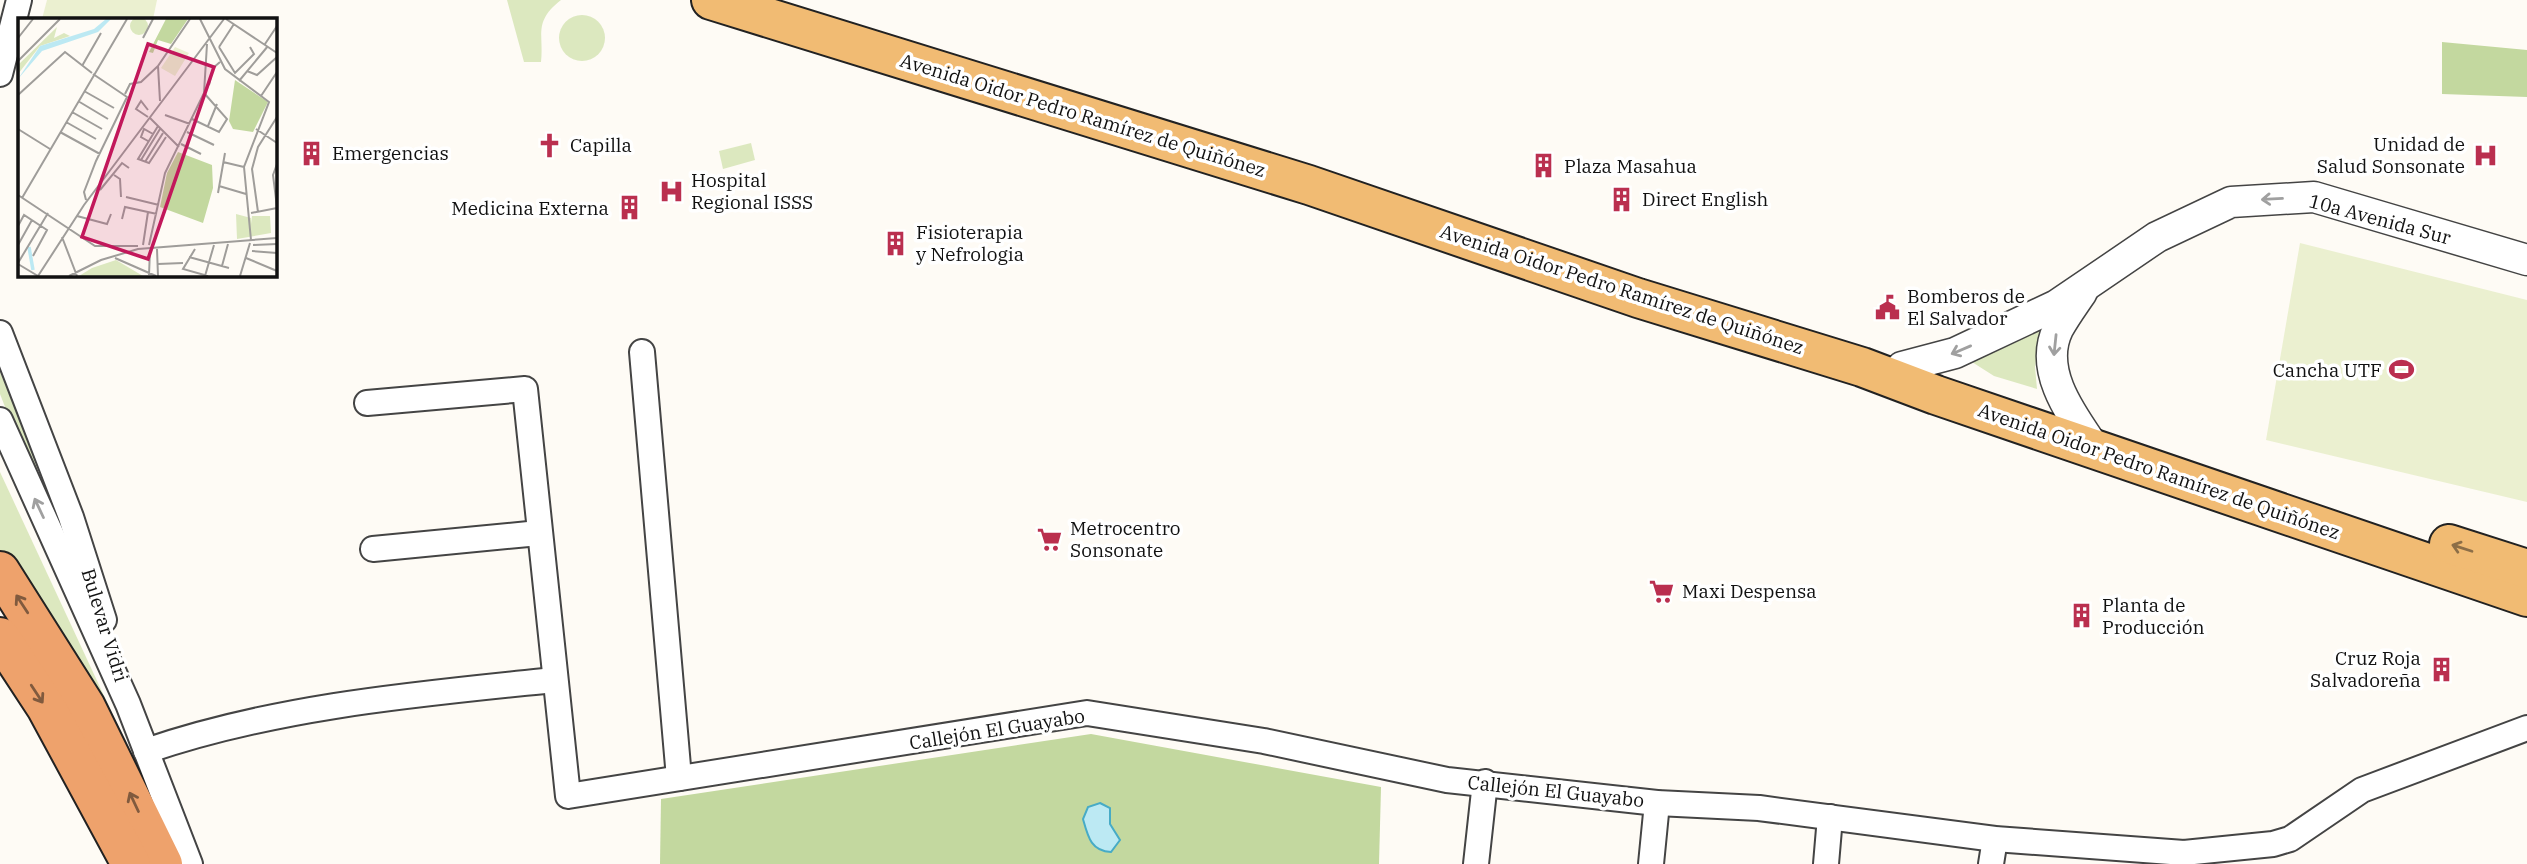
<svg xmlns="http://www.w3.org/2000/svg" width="2527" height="864" font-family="'IBM Plex Serif',serif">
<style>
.green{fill:#dce8bf}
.forest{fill:#c3d89f}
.pitch{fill:#ebf0d0}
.water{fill:#bce9f3;stroke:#47abc6;stroke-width:2}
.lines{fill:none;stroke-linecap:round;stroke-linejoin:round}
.minor-casing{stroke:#444;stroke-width:28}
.tertiary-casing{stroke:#444;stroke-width:33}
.primary-casing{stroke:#222;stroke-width:42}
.trunk-casing{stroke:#222;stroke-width:42}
.minor{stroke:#fff;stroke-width:24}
.tertiary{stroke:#fff;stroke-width:30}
.primary{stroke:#f1bb73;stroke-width:38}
.trunk{stroke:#eea26c;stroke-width:38}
.oneway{stroke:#a0a0a0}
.oneway2{stroke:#8c6e47}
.oneway3{stroke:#805a3e}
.labels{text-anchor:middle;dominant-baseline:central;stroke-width:7;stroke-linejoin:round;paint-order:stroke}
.street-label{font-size:19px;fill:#111;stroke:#fff}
.poi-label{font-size:19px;fill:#111;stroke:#fff;text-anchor:start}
.inset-river{fill:none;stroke:#bce9f3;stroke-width:3.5}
.inset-road{fill:none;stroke:#9f9d9a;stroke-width:2}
.view{fill:#c2185b;fill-opacity:0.15;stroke:#c2185b;stroke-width:3.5}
.inset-edge{fill:none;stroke:#111;stroke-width:3.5}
</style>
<rect width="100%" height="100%" fill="#fefbf5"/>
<g class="green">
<path d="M 507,0 L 561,0 C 533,22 544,34 541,62 L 524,62 Z"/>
<circle cx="582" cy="38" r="23"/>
<path d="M 751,143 L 755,160 L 723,169 L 719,151 Z"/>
<path d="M 2042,329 L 2035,367 L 2037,389 L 1994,376 L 1972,362 Z"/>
<path d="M 0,372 L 39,467 L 35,473 L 30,471 L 0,394 Z"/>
<path d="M 0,472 L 112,713 L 110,722 L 0,550 Z"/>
</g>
<g class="forest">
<path d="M 2442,42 L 2527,50 L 2527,97 L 2442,94 Z"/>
<path d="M 1091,734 L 1381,787 L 1379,864 L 660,864 L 661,799 Z"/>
</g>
<g class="pitch">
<path d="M 47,0 L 157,0 L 153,19 L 42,19 Z"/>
<path d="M 2300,243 L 2527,300 L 2527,502 L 2266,440 Z"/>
</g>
<path class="water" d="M 1100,803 L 1110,808 L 1110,824 L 1120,840 L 1111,852 C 1091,851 1088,837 1083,819 L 1088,807 Z"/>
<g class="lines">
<defs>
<g id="minor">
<path d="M 0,74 L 19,0"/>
<path d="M 0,333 L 71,517 L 104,620"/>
<path d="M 642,352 L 679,778"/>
<path d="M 367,403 L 525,389 L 568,796 L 1087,713 L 1264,741 L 1447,780 L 1657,803 L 1759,808 L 1995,839 L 2184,853 L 2273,844 L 2290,839 L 2362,790 L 2527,728"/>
<path d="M 0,420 L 128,704 L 190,864"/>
<path d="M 373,549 L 539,533"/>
<path d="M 146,751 C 277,706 418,694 554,680"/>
<path d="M 1476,864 L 1485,782"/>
<path d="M 1651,864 L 1657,803"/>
<path d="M 1826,864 L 1830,817"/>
<path d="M 1991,864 L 1995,839"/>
</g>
<g id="tertiary">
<path d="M 2082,292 C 2074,304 2065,316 2058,329 C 2038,370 2071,414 2093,446"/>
<path d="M 1902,367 L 1955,353 L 2057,305 L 2157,237 L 2231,202 L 2314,197 L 2527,260"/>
</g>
<g id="primary">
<path d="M 711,0 L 1309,185 L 1638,298 L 1862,367 L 1936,395 L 2527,597"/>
<path d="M 2449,544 L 2527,569"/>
</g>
<g id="trunk">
<path d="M 0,571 L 86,707 L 163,864"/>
<path d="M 0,637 L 46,707 L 131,864"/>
</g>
</defs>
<use href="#minor" class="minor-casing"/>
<use href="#tertiary" class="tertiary-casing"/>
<use href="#primary" class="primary-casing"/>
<use href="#trunk" class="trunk-casing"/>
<use href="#minor" class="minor"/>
<use href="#tertiary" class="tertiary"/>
<use href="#primary" class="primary"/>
<use href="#trunk" class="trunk"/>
</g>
<defs><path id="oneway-shaft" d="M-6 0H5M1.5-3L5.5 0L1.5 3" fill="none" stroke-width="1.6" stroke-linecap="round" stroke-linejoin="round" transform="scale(1.75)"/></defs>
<g class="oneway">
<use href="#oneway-shaft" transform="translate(2272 199) rotate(177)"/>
<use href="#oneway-shaft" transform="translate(2055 345) rotate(96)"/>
<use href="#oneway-shaft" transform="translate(1961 350) rotate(157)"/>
<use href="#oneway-shaft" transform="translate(39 508) rotate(-115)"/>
</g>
<use class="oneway2" href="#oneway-shaft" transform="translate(2462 548) rotate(-162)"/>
<g class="oneway3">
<use href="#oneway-shaft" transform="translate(22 604) rotate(-123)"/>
<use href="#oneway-shaft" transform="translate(37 694) rotate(57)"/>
<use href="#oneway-shaft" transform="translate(134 802) rotate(-115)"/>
</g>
<defs>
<symbol id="church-bare" viewBox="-9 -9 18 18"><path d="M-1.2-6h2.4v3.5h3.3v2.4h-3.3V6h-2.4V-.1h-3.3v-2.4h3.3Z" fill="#ba2f4f" stroke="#fff" stroke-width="2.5" paint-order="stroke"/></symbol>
<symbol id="building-bare" viewBox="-9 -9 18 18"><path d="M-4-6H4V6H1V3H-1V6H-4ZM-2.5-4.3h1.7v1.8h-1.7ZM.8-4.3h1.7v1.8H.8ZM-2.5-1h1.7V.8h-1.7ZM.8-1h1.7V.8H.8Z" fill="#ba2f4f" stroke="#fff" stroke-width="2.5" paint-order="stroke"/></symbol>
<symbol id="hospital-bare" viewBox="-9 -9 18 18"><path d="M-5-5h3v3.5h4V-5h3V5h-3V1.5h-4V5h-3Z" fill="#ba2f4f" stroke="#fff" stroke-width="2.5" paint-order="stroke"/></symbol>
<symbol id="civic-bare" viewBox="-9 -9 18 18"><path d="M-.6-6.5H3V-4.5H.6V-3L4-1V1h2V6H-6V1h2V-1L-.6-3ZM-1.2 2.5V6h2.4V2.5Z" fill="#ba2f4f" stroke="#fff" stroke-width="2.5" paint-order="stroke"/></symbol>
<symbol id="stadium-bare" viewBox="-9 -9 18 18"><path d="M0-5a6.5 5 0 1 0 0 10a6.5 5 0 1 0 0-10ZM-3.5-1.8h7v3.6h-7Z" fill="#ba2f4f" stroke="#fff" stroke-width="2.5" paint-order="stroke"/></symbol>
<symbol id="supermarket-bare" viewBox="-9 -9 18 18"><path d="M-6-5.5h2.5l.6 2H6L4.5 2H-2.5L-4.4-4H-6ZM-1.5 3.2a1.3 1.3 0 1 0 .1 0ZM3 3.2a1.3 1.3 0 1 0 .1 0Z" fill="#ba2f4f" stroke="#fff" stroke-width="2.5" paint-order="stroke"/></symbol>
</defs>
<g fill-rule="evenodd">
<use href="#church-bare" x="532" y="128" width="35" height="35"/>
<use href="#building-bare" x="294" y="136" width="35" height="35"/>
<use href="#hospital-bare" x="2468" y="138" width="35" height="35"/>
<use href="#building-bare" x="1526" y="148" width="35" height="35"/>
<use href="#hospital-bare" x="654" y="174" width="35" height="35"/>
<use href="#building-bare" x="1604" y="182" width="35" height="35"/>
<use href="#building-bare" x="612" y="190" width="35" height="35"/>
<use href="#building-bare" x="878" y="226" width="35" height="35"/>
<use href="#civic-bare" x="1870" y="290" width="35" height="35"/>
<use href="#stadium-bare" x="2384" y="352" width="35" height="35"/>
<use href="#supermarket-bare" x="1032" y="522" width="35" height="35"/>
<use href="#supermarket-bare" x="1644" y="574" width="35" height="35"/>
<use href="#building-bare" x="2064" y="598" width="35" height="35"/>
<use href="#building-bare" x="2424" y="652" width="35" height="35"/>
</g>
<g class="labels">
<g class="street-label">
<text transform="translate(1083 115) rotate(17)">Avenida Oidor Pedro Ramírez de Quiñónez</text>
<text transform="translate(2380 219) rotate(15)">10a Avenida Sur</text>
<text transform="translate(1622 289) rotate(18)">Avenida Oidor Pedro Ramírez de Quiñónez</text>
<text transform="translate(2159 471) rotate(19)">Avenida Oidor Pedro Ramírez de Quiñónez</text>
<text transform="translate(105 625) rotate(73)">Bulevar Vidri</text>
<text transform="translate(997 729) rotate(-9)">Callejón El Guayabo</text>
<text transform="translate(1556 791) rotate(6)">Callejón El Guayabo</text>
</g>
<g class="poi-label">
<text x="2465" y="144" text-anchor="end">Unidad de<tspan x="2465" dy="22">Salud Sonsonate</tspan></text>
<text x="570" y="145">Capilla</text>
<text x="332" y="153">Emergencias</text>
<text x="1564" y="166">Plaza Masahua</text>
<text x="691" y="180">Hospital<tspan x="691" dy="22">Regional ISSS</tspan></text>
<text x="1642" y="199">Direct English</text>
<text x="609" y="208" text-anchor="end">Medicina Externa</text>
<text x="916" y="232">Fisioterapia<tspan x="916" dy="22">y Nefrologia</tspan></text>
<text x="1907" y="296">Bomberos de<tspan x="1907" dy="22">El Salvador</tspan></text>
<text x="2382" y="370" text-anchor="end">Cancha UTF</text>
<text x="1070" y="528">Metrocentro<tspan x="1070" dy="22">Sonsonate</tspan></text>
<text x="1682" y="591">Maxi Despensa</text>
<text x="2102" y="605">Planta de<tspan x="2102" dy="22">Producción</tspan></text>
<text x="2421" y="658" text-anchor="end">Cruz Roja<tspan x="2421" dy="22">Salvadoreña</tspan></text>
</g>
</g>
<g transform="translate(18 18)">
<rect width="259" height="259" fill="#fefbf5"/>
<path d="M112 8a9 9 0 1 1 18 0a9 9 0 1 1-18 0ZM 39,9 L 36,20 L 46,15 L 52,18 L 22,28 L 0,56 L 0,47 ZM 218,196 L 233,200 L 233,206 L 234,198 L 252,198 L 253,215 L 219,221 ZM 98,242 L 125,258 L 61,258 L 74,250 Z" fill="#dce8bf"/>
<path d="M 148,1 L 170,1 L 153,26 L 140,22 L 135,35 L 131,34 ZM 217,62 L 250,84 L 235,114 L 215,111 L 211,103 ZM 160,134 L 194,147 L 195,170 L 185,205 L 142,189 L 149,155 Z" fill="#c3d89f"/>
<path d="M 157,29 L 171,35 L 157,58 L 143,50 Z" fill="#ebf0d0"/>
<path d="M 88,1 L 93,1 L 80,14 L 24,33 L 0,61 L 22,28 L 76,11 Z" fill="#bce9f3"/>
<path class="inset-river" d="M 11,229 L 15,252"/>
<path class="inset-road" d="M 182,1 L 207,51 L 251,84 L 226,149 L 233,222M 208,1 L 259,35M 0,20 L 15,1M 125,20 L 135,1M 247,26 L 259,8M 201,29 L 217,55 L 236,36 L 232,29M 201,29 L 216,6M 0,43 L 42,1M 64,48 L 83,15M 229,53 L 239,57 L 259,39M 221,63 L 250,28M 191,67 L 195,50 L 202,44M 66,73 L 96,90M 107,76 L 112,66 L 123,64 L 140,48M 0,77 L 47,34 L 74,55M 243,78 L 259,54M 60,83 L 90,101M 142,83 L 140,48 L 172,1M 54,94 L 84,111M 147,97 L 172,106M 130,99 L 118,91 L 123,83 L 130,92M 132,100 L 161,129M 174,101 L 201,114 L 209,101 L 186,75M 48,104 L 78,121M 140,108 L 120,141 L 131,145 L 148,119M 190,108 L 199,86M 0,111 L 32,131M 238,111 L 259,125M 42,114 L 82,136M 169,114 L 196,127M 130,123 L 123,119 L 126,111 L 135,116M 163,126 L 183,136M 123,142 L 142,111M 127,144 L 145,115M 205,144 L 226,149M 259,146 L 255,157 L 259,189M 96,157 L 102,161 L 103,179M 201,168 L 228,176M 82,172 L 104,145 L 111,150M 200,175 L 207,135M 0,177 L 77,228 L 120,228M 108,179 L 141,187M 4,180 L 109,1M 68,182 L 66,174 L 78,143 L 109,79 L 75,56M 240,194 L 234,151 L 240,129 L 259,99M 233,195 L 259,190M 59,198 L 89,206 L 93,196M 104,201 L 107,189 L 139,196M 0,208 L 6,197 L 29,212 L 15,238M 44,219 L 59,258M 0,227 L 14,202M 125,227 L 130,194M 131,227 L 147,155 L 186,75 L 189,26M 235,227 L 259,226M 139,231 L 140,258M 177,231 L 165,251 L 190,258M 234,233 L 259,235M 171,239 L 211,250M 97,240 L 138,258M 228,240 L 259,253M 0,245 L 30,195M 0,246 L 20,258M 140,246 L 165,245M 204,248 L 210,226M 131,257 L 132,232M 20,258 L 66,187 L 206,1M 51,258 L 83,242 L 120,231 L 259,220M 187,258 L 196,227M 222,258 L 232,225"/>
<path class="view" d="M 130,26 L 196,49 L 130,241 L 64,219 Z"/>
<rect width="259" height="259" class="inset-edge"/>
</g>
</svg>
